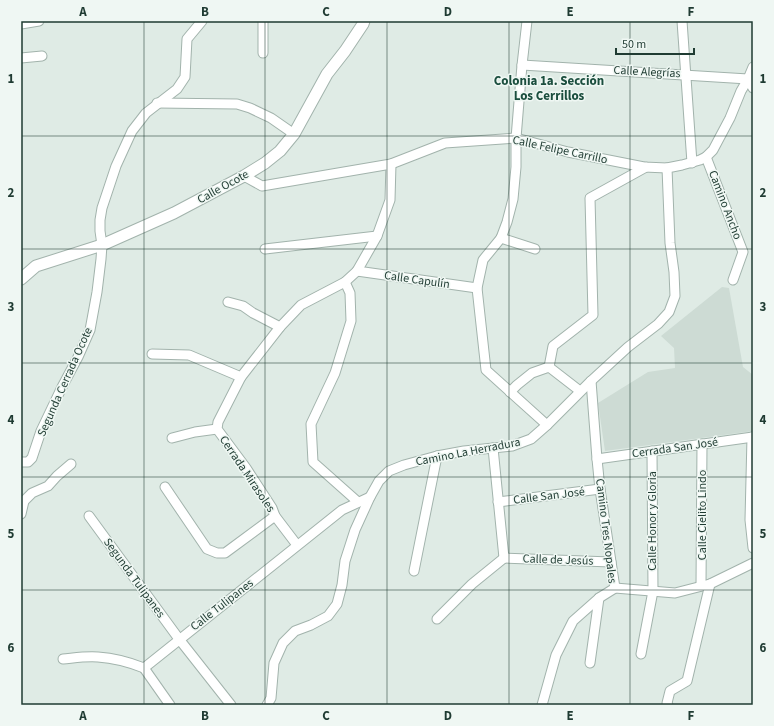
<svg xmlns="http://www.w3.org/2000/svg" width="774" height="726" font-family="'Source Sans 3',sans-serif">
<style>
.built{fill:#cddbd4}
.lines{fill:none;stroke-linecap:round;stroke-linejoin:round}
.minor-casing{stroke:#a2b3ac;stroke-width:11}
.tertiary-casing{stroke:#a2b3ac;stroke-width:13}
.minor{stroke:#fff;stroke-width:9}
.tertiary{stroke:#fff;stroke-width:11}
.grid{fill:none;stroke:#1f3b32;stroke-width:1;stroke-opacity:0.55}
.labels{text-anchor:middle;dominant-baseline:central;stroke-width:3;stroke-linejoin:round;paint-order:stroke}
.street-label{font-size:12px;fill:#1f3b32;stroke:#eff7f3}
.neighbourhood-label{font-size:13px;font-weight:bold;fill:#1b4e3e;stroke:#eff7f3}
.neatline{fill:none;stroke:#1f3b32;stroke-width:1.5}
.grid-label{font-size:13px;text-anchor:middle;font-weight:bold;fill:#1f3b32}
</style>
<rect width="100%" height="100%" fill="#dfebe5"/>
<path class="built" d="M 722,287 L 729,288 L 743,367 L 753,375 L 753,431 L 605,451 L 598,403 L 648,372 L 675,368 L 674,348 L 661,336 Z"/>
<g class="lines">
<defs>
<g id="minor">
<path d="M 527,21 L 522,65 L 516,138 L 516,167 L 513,199 L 507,222 L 501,238 L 483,260 L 477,288 L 486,370 L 547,425"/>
<path d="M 682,21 L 692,163"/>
<path d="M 21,24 L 39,21"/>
<path d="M 263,53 L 263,21"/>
<path d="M 21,58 L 42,56"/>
<path d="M 522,65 L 748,79 L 753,88"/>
<path d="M 157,103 L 237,104 L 250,108 L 271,118 L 294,134"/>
<path d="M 706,157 L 743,252 L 733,280"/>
<path d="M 244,176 L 262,186 L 391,164 L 445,143 L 516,138 L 568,152 L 644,167 L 667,168"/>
<path d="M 501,238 L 535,249"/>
<path d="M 265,249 L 377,236"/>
<path d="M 357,271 L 477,288"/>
<path d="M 345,282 L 350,293 L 351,321 L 335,373 L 311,424 L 313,462 L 358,502"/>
<path d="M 228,302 L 243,306 L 253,313 L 280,327"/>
<path d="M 152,354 L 189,355 L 241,377"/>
<path d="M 549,367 L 553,346 L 593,315 L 590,198 L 646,167"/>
<path d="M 510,392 L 517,385 L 532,373 L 549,367 L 580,391"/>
<path d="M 752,437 L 750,520 L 753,548"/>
<path d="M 172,438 L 195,432 L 217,429"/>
<path d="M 493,448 L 504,558"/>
<path d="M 597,459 L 753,437"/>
<path d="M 21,462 L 28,462 L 32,458 L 41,431 L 62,387 L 78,357 L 90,330 L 97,292 L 101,259 L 102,245 L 100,231 L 100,220 L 102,208 L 116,166 L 132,131 L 146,113 L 177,89 L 185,77 L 187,39 L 202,21"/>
<path d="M 165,487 L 207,549 L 217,553 L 225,553 L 275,516"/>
<path d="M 498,502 L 600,489"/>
<path d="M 21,514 L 24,501 L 32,493 L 48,486 L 57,476 L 71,464"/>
<path d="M 89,516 L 179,639 L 231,705"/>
<path d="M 297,545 L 275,516 L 272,508 L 246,468 L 217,429 L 218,422 L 241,377 L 280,327 L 301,305 L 345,282 L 357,271 L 377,236 L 390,200 L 391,164"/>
<path d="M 504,558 L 611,562"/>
<path d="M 414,571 L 437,456"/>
<path d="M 701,586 L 702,444"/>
<path d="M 615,588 L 675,593 L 710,584 L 753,563"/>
<path d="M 437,619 L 472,584 L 504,558"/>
<path d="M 641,654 L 653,591 L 652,451"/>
<path d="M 63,659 C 74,658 86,656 98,657 C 113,658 129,662 144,668"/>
<path d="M 590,663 L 599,598"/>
<path d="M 144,668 L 342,510 L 370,497"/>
<path d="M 144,668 L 170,705"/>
<path d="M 267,705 L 271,698 L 274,663 L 283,643 L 295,631 L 311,625 L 328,616 L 337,604 L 342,585 L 345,561 L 355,530 L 370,497 L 379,481 L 389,471 L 404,465 L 437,456 L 464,451 L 512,446 L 531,439 L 547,425 L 591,381 L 628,347 L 658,324 L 669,312 L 675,296 L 674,272 L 670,243 L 667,168 L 682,165 L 700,160 L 706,157 L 713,150 L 730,118 L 741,91 L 748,79 L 753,67"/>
<path d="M 542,705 L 556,655 L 573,621 L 599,598 L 615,588 L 600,489 L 597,459 L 591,381"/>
<path d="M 668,705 L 667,703 L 670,691 L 687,681 L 710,584"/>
</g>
<path id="tertiary" d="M 21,279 L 36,266 L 102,245 L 174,213 L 244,176 L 265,163 L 280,151 L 294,134 L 327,74 L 345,51 L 363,24 L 364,21"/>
</defs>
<use href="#minor" class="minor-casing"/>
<use href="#tertiary" class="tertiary-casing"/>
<use href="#minor" class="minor"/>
<use href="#tertiary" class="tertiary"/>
</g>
<path class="grid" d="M 144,21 L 144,705M 265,21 L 265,705M 387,21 L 387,705M 509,21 L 509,705M 630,21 L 630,705M 21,136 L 753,136M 21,249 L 753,249M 21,363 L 753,363M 21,477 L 753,477M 21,590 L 753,590"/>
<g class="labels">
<g class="street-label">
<text transform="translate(647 72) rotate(3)">Calle Alegrías</text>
<text transform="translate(560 150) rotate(12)">Calle Felipe Carrillo</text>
<text transform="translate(223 187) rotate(-29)">Calle Ocote</text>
<text transform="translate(725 205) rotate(69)">Camino Ancho</text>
<text transform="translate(417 280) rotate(8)">Calle Capulín</text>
<text transform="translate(65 382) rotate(-66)">Segunda Cerrada Ocote</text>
<text transform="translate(675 448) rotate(-8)">Cerrada San José</text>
<text transform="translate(468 452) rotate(-11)">Camino La Herradura</text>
<text transform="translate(247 474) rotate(56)">Cerrada Mirasoles</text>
<text transform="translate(549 496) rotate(-7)">Calle San José</text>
<text transform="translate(702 515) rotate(-90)">Calle Cielito Lindo</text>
<text transform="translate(652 521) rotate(-90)">Calle Honor y Gloria</text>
<text transform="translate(606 531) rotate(83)">Camino Tres Nopales</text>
<text transform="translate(558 560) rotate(2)">Calle de Jesús</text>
<text transform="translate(134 578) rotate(54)">Segunda Tulipanes</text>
<text transform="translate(222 605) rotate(-38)">Calle Tulipanes</text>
</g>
<g class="neighbourhood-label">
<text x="549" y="81">Colonia 1a. Sección<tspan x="549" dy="15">Los Cerrillos</tspan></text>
</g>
</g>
<rect width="774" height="726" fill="none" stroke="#eff7f3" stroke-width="44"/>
<path d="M616 48v6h78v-6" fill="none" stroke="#1f3b32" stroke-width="2"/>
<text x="622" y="48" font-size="12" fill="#1f3b32" stroke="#eff7f3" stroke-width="3" paint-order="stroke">50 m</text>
<rect x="22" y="22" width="730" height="682" class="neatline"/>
<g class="grid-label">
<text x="83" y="16">A</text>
<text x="205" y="16">B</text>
<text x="326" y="16">C</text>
<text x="448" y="16">D</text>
<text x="570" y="16">E</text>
<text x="691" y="16">F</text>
<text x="11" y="83">1</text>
<text x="763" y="83">1</text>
<text x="11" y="197">2</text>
<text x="763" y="197">2</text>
<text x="11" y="311">3</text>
<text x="763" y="311">3</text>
<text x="11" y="424">4</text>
<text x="763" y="424">4</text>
<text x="11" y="538">5</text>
<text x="763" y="538">5</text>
<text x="11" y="652">6</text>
<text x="763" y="652">6</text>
<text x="83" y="720">A</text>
<text x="205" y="720">B</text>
<text x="326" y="720">C</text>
<text x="448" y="720">D</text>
<text x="570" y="720">E</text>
<text x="691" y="720">F</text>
</g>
</svg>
